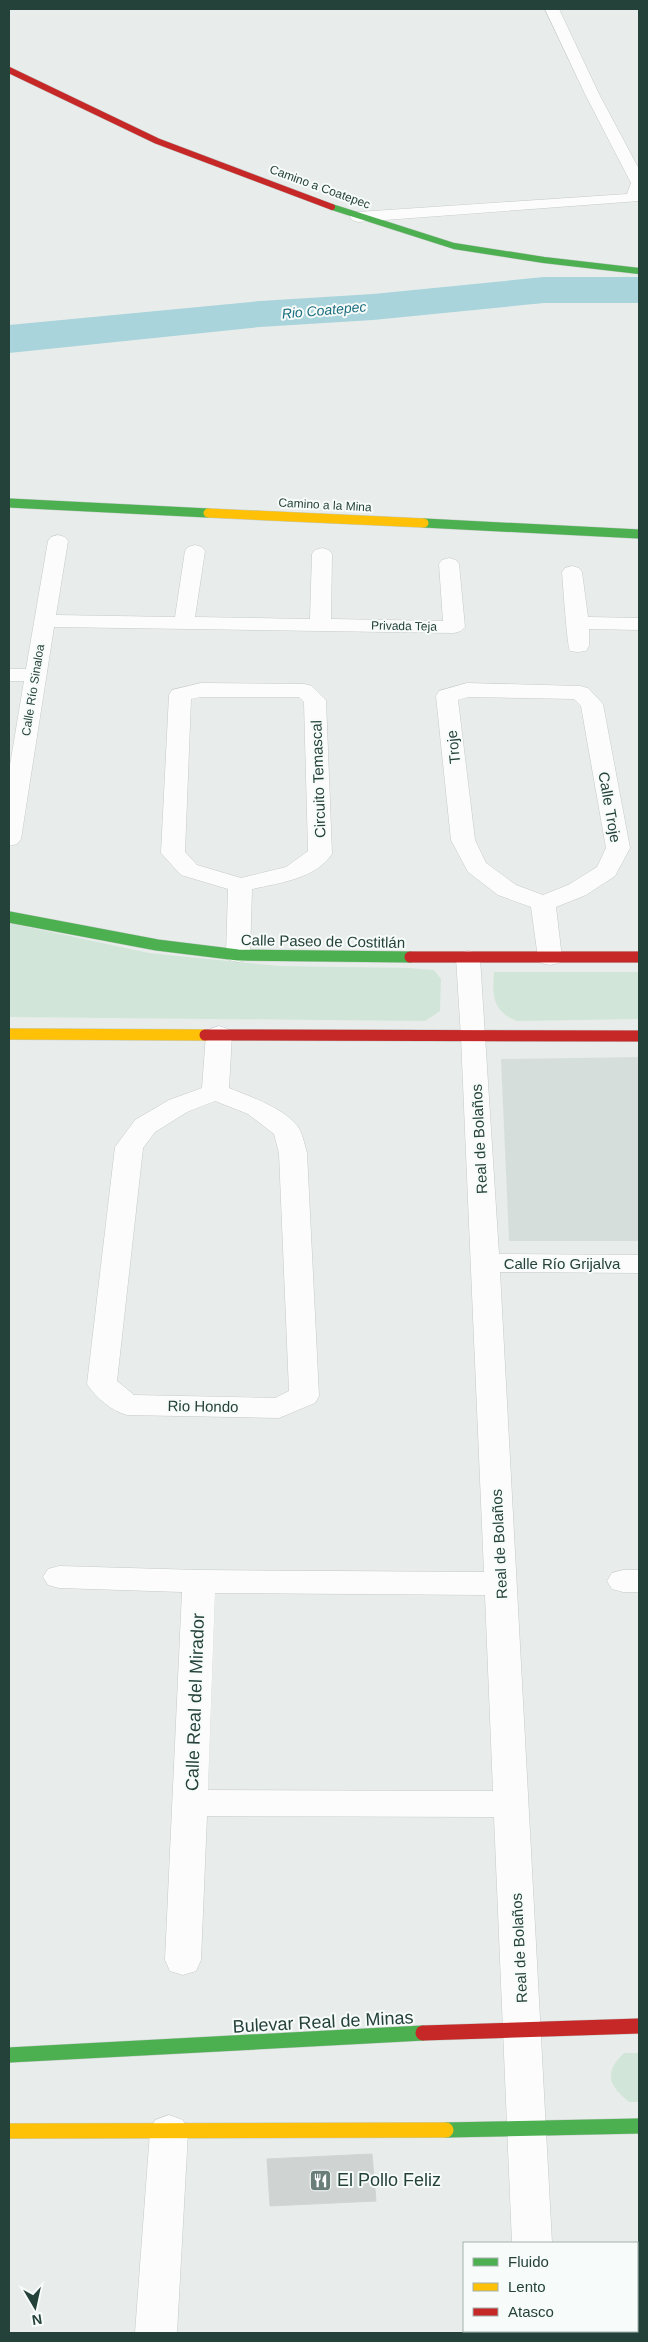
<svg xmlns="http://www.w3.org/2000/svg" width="648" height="2342" font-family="Helvetica,sans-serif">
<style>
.built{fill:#d6dedb}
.green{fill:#d1e6d8}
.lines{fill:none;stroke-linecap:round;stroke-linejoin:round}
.river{fill:#a9d4db;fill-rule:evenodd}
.building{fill:#cfd4d2;stroke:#d1d6d4}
.street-casing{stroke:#c5cac8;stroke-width:1}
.fast-far3-casing{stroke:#c3cbc8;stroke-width:7}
.fast-far2-casing{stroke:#c3cbc8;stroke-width:10}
.fast-far1-casing{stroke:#c3cbc8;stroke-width:12}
.fast-casing{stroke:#c3cbc8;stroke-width:16}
.slow-far2-casing{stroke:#c3cbc8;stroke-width:10}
.slow-far1-casing{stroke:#c3cbc8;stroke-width:12}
.slow-casing{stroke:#c3cbc8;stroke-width:16}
.jam-far2-casing{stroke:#c3cbc8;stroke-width:7}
.jam-far1-casing{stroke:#c3cbc8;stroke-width:12}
.jam-casing{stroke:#c3cbc8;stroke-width:16}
.street{fill:#fcfcfc;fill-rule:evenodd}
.fast-far3{stroke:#4caf50;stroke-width:6}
.fast-far2{stroke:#4caf50;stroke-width:9}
.fast-far1{stroke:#4caf50;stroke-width:11}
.fast{stroke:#4caf50;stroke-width:15}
.slow-far2{stroke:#ffc107;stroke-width:9}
.slow-far1{stroke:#ffc107;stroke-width:11}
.slow{stroke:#ffc107;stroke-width:15}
.jam-far2{stroke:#c62828;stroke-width:6}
.jam-far1{stroke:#c62828;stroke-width:11}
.jam{stroke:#c62828;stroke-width:15}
.labels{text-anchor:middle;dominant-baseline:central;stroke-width:4;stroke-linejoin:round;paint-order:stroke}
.far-street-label{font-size:12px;fill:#24423a;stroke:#f7fbf9}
.far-water-label{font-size:14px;font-style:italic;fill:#1c6f80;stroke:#f7fbf9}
.street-label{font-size:15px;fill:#24423a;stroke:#f7fbf9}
.near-street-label{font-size:18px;fill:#24423a;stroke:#f7fbf9}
.near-poi-label{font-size:18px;fill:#24423a;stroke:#f7fbf9;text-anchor:start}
</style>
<rect width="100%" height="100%" fill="#e8edeb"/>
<path class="built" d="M 639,1057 L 639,1241 L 509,1241 L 501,1059 Z"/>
<g class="green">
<path d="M 9,923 L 149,953 L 279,966 L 408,968 L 434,970 L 441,979 L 440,1011 L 425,1021 L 9,1017 Z"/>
<path d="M 494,972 L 639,972 L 639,1019 L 517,1021 C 493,1012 492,996 494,972 Z"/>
<path d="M 624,2053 L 639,2053 L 639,2102 L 629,2102 C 609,2086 603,2073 624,2053 Z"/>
</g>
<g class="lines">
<path class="river" d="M 544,277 L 639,277 L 639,303 L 544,303 L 373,320 L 260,327 L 9,353 L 9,325 L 260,301 L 373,294 Z"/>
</g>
<path class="building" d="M 372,2154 L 376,2201 L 270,2206 L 267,2159 Z"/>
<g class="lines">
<defs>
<g id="street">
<path d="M 545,9 L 559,9 L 599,94 L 639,169 L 639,201 L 358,222 L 352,220 L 350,217 L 352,214 L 358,212 L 627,194 L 631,183 L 585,94 Z"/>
<path d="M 58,535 L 65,537 L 68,541 L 56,615 L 175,617 L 185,551 L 188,547 L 195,545 L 202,547 L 205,551 L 195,617 L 310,619 L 312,554 L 315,550 L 322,548 L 329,550 L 332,554 L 331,619 L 443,621 L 439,564 L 442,560 L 449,558 L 456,560 L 459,564 L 465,627 L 461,631 L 454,633 L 54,627 L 21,839 L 17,844 L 9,846 L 9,771 L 24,681 L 9,681 L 9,669 L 26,669 L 48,541 L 51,537 Z"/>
<path d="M 572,566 L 579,568 L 582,572 L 588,617 L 639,618 L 639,630 L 589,629 L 589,646 L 586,651 L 578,652 L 570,651 C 567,645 563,584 562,572 L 565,568 Z"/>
<path d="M 201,683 L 304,684 L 312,686 L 326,700 L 332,854 C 315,879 279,883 252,889 L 250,955 L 247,960 L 238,962 L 229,960 L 226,955 L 228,889 L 181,875 L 161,853 L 169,695 L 172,690 ZM 201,697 L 299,697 L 304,702 L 308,851 L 286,867 L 241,878 L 197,865 L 185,852 L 191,699 Z"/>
<path d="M 467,683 L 580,686 L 588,688 L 603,704 L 630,848 L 615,876 L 586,895 L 556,907 L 562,958 L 559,963 L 550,965 L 541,963 L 538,958 L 531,907 L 498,895 L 468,872 L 451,840 L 436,696 L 439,691 ZM 468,697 L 574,699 L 581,706 L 606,848 L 597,867 L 568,885 L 543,895 L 516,885 L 486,863 L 475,840 L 458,700 Z"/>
<path d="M 468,951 L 477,953 L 480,958 L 499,1254 L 639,1255 L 639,1273 L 500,1272 L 552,2243 L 512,2243 L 494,1817 L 207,1816 L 201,1960 L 196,1971 L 183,1975 L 170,1971 L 165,1960 L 182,1592 L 59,1588 L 48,1585 L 43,1577 L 48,1569 L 59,1566 L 199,1570 L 484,1572 L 461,1037 L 456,958 L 459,953 ZM 215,1593 L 485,1595 L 493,1791 L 208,1790 Z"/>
<path d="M 219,1026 L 228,1029 L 232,1034 L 229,1088 C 249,1096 289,1110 300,1130 C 303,1137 305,1146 307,1153 L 319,1396 L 315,1403 L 279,1418 L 127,1415 C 112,1411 96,1398 87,1384 L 115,1147 L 135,1120 L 169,1100 L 202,1088 L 206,1034 L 210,1029 ZM 215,1101 L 248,1114 L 274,1134 L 279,1153 L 289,1391 L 275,1398 L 134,1395 L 117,1381 L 143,1148 L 155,1132 L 187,1112 Z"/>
<path d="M 623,1570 L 639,1570 L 639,1592 L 623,1592 L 612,1589 L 607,1581 L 612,1573 Z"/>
<path d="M 169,2115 L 183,2120 L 188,2132 L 177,2333 L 135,2333 L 150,2132 L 155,2120 Z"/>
<rect x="516" y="2331" width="42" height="2"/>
</g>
<path id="fast-far3" d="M 332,207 L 454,246 L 544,260 L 639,271"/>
<g id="fast-far2">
<path d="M 9,503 L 208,513"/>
<path d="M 424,523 L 639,534"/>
</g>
<path id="fast-far1" d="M 9,917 L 157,945 L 238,955 L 410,957"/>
<g id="fast">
<path d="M 9,2055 L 423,2033"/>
<path d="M 446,2130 L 639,2126"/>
</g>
<path id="slow-far2" d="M 208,513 L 424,523"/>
<path id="slow-far1" d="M 9,1034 L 205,1035"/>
<path id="slow" d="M 9,2131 L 446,2130"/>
<path id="jam-far2" d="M 9,70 L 157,141 L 332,207"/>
<g id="jam-far1">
<path d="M 410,957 L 639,957"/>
<path d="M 205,1035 L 639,1036"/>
</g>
<path id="jam" d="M 423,2033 L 639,2026"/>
</defs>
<use href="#street" class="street-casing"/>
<use href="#fast-far3" class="fast-far3-casing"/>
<use href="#fast-far2" class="fast-far2-casing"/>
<use href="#fast-far1" class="fast-far1-casing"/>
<use href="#fast" class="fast-casing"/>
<use href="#slow-far2" class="slow-far2-casing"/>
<use href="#slow-far1" class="slow-far1-casing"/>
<use href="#slow" class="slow-casing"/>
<use href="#jam-far2" class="jam-far2-casing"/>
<use href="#jam-far1" class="jam-far1-casing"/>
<use href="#jam" class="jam-casing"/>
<use href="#street" class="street"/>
<use href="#fast-far3" class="fast-far3"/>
<use href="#fast-far2" class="fast-far2"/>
<use href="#fast-far1" class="fast-far1"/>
<use href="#fast" class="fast"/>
<use href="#slow-far2" class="slow-far2"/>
<use href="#slow-far1" class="slow-far1"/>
<use href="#slow" class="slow"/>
<use href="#jam-far2" class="jam-far2"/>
<use href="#jam-far1" class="jam-far1"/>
<use href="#jam" class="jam"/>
</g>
<defs>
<symbol id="restaurant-square" viewBox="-11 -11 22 22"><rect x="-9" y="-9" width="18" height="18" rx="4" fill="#697e78" stroke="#f7fbf9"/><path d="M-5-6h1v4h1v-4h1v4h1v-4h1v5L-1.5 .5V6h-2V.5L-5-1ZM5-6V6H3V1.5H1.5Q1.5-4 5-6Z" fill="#fff"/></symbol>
</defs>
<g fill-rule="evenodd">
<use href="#restaurant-square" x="308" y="2168" width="25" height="25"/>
</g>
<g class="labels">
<g class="far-street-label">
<text transform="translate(320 187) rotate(20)">Camino a Coatepec</text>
<text transform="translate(325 505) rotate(3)">Camino a la Mina</text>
<text transform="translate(404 626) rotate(1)">Privada Teja</text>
<text transform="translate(33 690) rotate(-81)">Calle Río Sinaloa</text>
</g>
<g class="far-water-label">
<text transform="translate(324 310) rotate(-5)">Rio Coatepec</text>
</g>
<g class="street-label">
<text transform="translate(453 747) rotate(-96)">Troje</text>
<text transform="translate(318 779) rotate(-92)">Circuito Temascal</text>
<text transform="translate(610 807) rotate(80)">Calle Troje</text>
<text transform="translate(323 941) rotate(1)">Calle Paseo de Costitlán</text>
<text transform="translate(479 1139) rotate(-93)">Real de Bolaños</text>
<text x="562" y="1263">Calle Río Grijalva</text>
<text transform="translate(203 1406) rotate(1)">Rio Hondo</text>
<text transform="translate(499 1544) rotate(-93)">Real de Bolaños</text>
<text transform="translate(519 1948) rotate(-93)">Real de Bolaños</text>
</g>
<g class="near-street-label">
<text transform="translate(195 1702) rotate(-88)">Calle Real del Mirador</text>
<text transform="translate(323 2022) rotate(-3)">Bulevar Real de Minas</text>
</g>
<g class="near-poi-label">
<text x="337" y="2180">El Pollo Feliz</text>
</g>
</g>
<rect width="648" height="2342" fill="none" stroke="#24423a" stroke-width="20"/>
<rect x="463" y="2242" width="175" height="90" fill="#f7fbf9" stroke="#a3b1ad"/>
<rect x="473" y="2258" width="25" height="8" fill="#4caf50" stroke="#a3b1ad"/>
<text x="508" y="2267" font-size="15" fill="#24423a">Fluido</text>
<rect x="473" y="2283" width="25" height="8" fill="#ffc107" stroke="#a3b1ad"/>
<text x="508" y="2292" font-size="15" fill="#24423a">Lento</text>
<rect x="473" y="2308" width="25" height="8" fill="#c62828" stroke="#a3b1ad"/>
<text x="508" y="2317" font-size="15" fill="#24423a">Atasco</text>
<g transform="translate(35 2307) rotate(171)" stroke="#f7fbf9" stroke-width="4" paint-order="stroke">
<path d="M0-4L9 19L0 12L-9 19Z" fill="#24423a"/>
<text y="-8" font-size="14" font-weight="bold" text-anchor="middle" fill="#24423a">N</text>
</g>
</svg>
